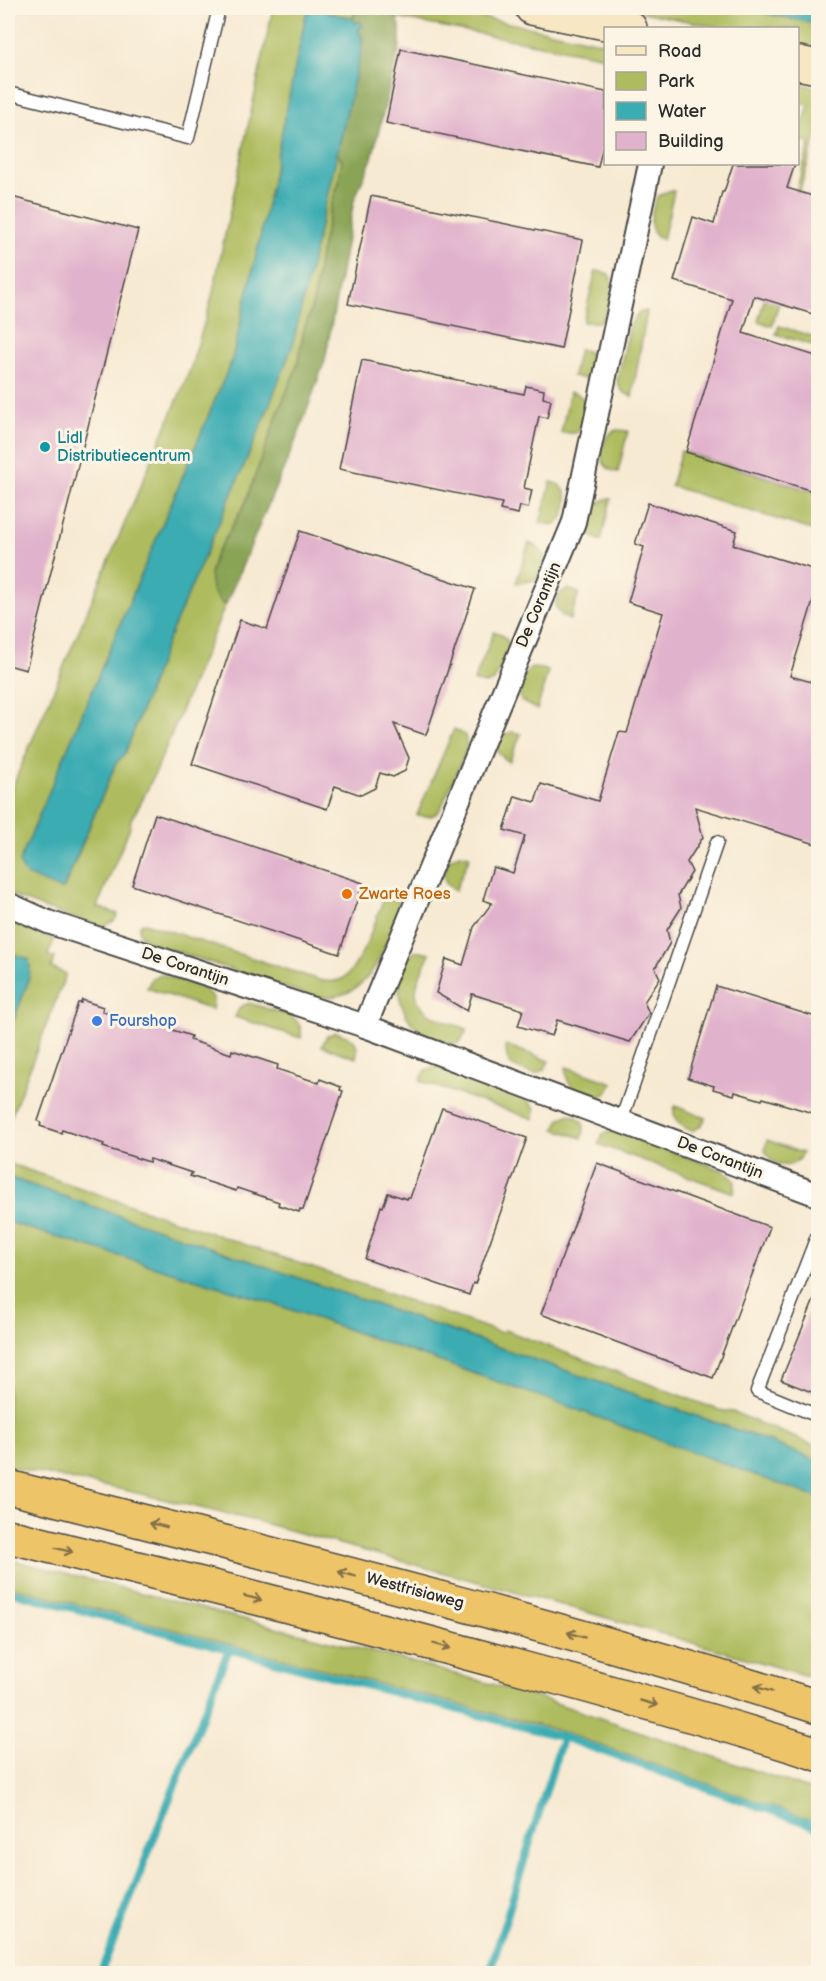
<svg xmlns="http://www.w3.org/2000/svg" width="826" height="1981" font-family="'Balsamiq Sans',sans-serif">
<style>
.green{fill:#aebc5f;stroke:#6c7445;stroke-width:1.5}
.forest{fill:#8aa456;stroke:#5a6840;stroke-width:1.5}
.water{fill:#3aacb2;stroke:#326c6e;stroke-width:1.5}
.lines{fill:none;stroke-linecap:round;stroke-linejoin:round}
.stream{stroke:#3aacb2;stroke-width:8}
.building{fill:#e1b2cc}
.lane-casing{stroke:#4a4844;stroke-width:15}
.street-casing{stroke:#4a4844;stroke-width:26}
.secondary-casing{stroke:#4a4844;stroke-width:36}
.highway-casing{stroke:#4a4844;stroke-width:36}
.lane{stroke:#fff;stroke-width:12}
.street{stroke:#fff;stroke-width:22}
.secondary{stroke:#f8e7c3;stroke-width:33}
.highway{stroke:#eec469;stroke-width:33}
.oneway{stroke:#837047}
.culture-dot{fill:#0f9aa8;stroke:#fcf5e5;stroke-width:2}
.food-dot{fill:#e8710a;stroke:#fcf5e5;stroke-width:2}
.shop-dot{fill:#3f7fe0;stroke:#fcf5e5;stroke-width:2}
.labels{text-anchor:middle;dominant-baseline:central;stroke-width:6;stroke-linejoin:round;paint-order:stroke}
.culture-label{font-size:16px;fill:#0d838f;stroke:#fcf5e5;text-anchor:start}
.street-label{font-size:16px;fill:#2b2b2b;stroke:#fcf5e5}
.food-label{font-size:16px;fill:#c56008;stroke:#fcf5e5;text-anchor:start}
.shop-label{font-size:16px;fill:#366cbe;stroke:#fcf5e5;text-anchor:start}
</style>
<rect width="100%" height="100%" fill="#fcf5e5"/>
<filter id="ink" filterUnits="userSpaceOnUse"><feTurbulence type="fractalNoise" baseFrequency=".0167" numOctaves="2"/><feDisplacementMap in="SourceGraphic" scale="12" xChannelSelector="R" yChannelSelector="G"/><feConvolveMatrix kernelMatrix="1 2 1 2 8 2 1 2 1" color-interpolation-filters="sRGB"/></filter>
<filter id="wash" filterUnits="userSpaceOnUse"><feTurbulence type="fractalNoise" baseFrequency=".008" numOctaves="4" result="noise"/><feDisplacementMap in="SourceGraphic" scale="24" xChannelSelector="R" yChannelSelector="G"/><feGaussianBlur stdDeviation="1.35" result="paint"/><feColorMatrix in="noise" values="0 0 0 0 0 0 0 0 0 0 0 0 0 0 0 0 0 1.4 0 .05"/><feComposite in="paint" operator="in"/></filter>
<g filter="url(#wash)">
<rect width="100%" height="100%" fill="#f7ead3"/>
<g class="green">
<path d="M 273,8 L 357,8 L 353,18 L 313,9 L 232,360 L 19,863 L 59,888 L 64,889 L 116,763 L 125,754 L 165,647 L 261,426 L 292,347 L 337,153 L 342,161 L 339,183 L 333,199 L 320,255 L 314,299 L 304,331 L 297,366 L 278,413 L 245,504 L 215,556 L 217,598 L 225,606 L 156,771 L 141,803 L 131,819 L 130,827 L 97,907 L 118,914 L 114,921 L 102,927 L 46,909 L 8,894 L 8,797 L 190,370 L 211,301 Z"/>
<path d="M 385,8 L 437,8 L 605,43 L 605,57 L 396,18 Z"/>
<path d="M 622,8 L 739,8 L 818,24 L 818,49 L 798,44 L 798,28 L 722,28 Z"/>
<path d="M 804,85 L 818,87 L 818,130 L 799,193 L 811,197 L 772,326 L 758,321 L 810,143 L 799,139 L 809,105 L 798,102 L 798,87 Z"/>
<path d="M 668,191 L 674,191 L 663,240 C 645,233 651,212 657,197 Z"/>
<path d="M 596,271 C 601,272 607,272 610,276 C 616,286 607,316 599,322 L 583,322 Z"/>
<path d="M 647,311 L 632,397 L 622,391 L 617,382 L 630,325 L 639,313 Z"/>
<path d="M 779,326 L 818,338 L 818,347 L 776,334 Z"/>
<path d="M 579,349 L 589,352 L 595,363 L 592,374 L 585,379 L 573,376 Z"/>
<path d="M 570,392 C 592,395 590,422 576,433 L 561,433 Z"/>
<path d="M 617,430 L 628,431 L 618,472 C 593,469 600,434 617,430 Z"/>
<path d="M 681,451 L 818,493 L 818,532 L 671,486 Z"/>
<path d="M 551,482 C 576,486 567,520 555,524 C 551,525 545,524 540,523 Z"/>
<path d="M 606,499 L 611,499 L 601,541 L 591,536 C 583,520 590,505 606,499 Z"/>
<path d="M 529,543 C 544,550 548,555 542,570 C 540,575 540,576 536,579 C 530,582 522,582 516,583 Z"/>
<path d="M 568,589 L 579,593 L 570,620 L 561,615 L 555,605 L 560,593 Z"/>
<path d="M 494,632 L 499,633 L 507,640 L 509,649 L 494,681 L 485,684 L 474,681 Z"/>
<path d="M 531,668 L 543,669 L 548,671 L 537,710 L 521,701 C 517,691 522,675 531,668 Z"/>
<path d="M 454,729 L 465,735 L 467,749 L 441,808 C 435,818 427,817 417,815 Z"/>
<path d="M 512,732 L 521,734 L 509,762 L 498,753 L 496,746 L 500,736 Z"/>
<path d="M 459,854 L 470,856 L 455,891 L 446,883 L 443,875 L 450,859 Z"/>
<path d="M 387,891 L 398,901 L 400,908 C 382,951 371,1006 311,996 L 148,942 C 142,937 136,932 141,924 L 145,923 L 319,980 C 327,982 334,983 342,979 C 361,969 378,912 387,891 Z"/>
<path d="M 8,922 L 54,939 L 48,956 L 55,958 L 51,968 L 66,974 L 8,1125 L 8,1035 L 27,985 L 30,971 L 29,959 L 8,952 Z"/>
<path d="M 416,951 L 421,951 L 430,953 C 425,965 417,978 416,990 C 415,1016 449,1022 467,1029 L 465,1034 L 459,1043 C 450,1045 444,1042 436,1039 C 409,1030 394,1003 401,975 C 403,965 407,957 416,951 Z"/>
<path d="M 161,974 L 203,988 L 213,998 L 212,1010 L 147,988 L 152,978 Z"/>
<path d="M 249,1003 L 291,1016 C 300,1023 302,1028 301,1038 L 235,1017 L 240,1007 Z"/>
<path d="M 336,1032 C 351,1038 360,1038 356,1058 L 322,1046 L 327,1036 Z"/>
<path d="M 506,1045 L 549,1061 L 544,1070 L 535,1074 C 516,1068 505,1068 506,1045 Z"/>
<path d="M 435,1066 L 524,1098 L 535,1108 L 534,1119 L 420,1081 L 426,1070 Z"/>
<path d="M 566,1067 L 613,1083 L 607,1093 L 598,1097 C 579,1090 565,1091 566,1067 Z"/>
<path d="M 675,1106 L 706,1118 L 701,1126 L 692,1131 C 680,1126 671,1120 675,1106 Z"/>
<path d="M 570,1114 C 583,1119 587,1123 582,1138 L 555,1129 L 560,1119 Z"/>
<path d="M 613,1130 L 725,1171 L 735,1181 L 734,1193 L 598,1144 L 603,1134 Z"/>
<path d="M 767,1140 L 802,1153 C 794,1172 772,1168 765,1150 Z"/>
<path d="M 8,1163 L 502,1333 L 505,1330 L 719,1410 L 733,1412 L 818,1447 L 818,1461 L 757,1437 L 8,1177 Z"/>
<path d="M 8,1222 L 263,1300 L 559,1403 L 818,1498 L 818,1679 L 576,1609 L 252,1520 L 124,1490 L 8,1467 Z"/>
<path d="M 8,1559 L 412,1662 L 541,1698 L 818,1792 L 818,1823 L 563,1732 L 8,1586 Z"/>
</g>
<path class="forest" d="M 357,8 L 385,8 L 394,15 L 400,25 L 400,45 L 372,158 L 354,200 L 325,360 L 298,435 L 225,606 L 217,598 L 212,589 L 210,573 L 215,556 L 245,504 L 278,413 L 297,366 L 304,331 L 314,299 L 320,255 L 333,199 L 339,183 L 342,161 L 337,153 L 362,47 L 362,38 L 353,18 Z"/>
<g class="water">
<path d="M 739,8 L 818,8 L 818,24 Z"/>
<path d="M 313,9 L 353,18 L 355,24 L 360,21 L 363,26 L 358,29 L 362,38 L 362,47 L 292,347 L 261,426 L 165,647 L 125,754 L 116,763 L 63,889 L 59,889 L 26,875 L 19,863 L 232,360 L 260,238 L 306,14 Z"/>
<path d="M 8,952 L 29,959 L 30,971 L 27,985 L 8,1035 Z"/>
<path d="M 8,1177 L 757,1437 L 818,1461 L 818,1498 L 559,1403 L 263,1300 L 8,1222 Z"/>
</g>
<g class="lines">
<g class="stream">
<path d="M 8,1591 L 562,1737 L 818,1827"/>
<path d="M 100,1974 L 229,1649"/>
<path d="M 489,1974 L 561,1742"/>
</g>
</g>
<g id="blocks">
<g class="building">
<path d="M 401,49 L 606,92 L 606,133 L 598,167 L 386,123 Z"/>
<path d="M 733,164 L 795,164 L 787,188 L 819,198 L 819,316 L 754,296 L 743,333 L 819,357 L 819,493 L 686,452 L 732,299 L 674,281 L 693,217 L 714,224 L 722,192 L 724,192 Z"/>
<path d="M 8,196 L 138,230 L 26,670 L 8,665 Z"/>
<path d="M 371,196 L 583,240 L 561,349 L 348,304 Z"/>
<path d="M 362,360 L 524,394 L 526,386 L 544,390 L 543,398 L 551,400 L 547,418 L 539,416 L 524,488 L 532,490 L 528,508 L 520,506 L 518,514 L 500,510 L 502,503 L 339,469 Z"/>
<path d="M 648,503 L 737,531 L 733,545 L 819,571 L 819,582 L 790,676 L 819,684 L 819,845 L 695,807 L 703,837 L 687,862 L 692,872 L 678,895 L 681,908 L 667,930 L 670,943 L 655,968 L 660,978 L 644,1002 L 649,1013 L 630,1042 L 557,1020 L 552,1036 L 518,1026 L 523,1010 L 472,994 L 467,1011 L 436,993 L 446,959 L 463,965 L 474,927 L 492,903 L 483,900 L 493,867 L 513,873 L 525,836 L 504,830 L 515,796 L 535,802 L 541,784 L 598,801 L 619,732 L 627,733 L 663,613 L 628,602 L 644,547 L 635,544 Z"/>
<path d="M 300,531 L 475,589 L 426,735 L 394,724 L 409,758 L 405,771 L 393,777 L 380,773 L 375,788 L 361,795 L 335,786 L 327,809 L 192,764 L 240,620 L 267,629 Z"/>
<path d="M 155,814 L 363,883 L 339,954 L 132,885 Z"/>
<path d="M 716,986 L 819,1018 L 819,1115 L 763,1098 L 762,1100 L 735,1092 L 734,1095 L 713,1089 L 714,1086 L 688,1078 Z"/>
<path d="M 82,1000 L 103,1007 L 102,1011 L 144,1025 L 145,1021 L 191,1036 L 190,1040 L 231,1054 L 232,1050 L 278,1065 L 277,1069 L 319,1083 L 320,1079 L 341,1087 L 340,1090 L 343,1091 L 303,1210 L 300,1209 L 299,1212 L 278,1205 L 279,1202 L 237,1188 L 236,1191 L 190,1176 L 192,1173 L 150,1159 L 149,1162 L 103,1147 L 104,1144 L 62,1130 L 61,1133 L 40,1126 L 41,1123 L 38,1121 L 78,1003 L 81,1003 Z"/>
<path d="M 442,1108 L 527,1138 L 475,1284 L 473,1283 L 469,1295 L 365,1259 L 381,1206 L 383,1207 L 388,1193 L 407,1199 L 408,1197 L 410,1198 Z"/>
<path d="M 597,1163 L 770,1227 L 713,1378 L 541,1314 Z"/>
<path d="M 818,1290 L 819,1290 L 819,1395 L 781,1380 Z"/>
</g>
</g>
</g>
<g filter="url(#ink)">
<use href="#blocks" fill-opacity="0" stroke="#4a4844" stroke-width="1.5"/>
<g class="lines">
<defs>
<g id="lane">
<path d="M 8,93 L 188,138 L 219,8"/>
<path d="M 621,1121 L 717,842"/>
<path d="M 818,1234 L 757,1391 L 818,1416"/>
</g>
<g id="street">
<path d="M 8,904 L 48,922 L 365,1026 L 818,1195"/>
<path d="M 365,1026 L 574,522 L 650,164"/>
</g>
<g id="secondary">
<path d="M 532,8 L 630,28"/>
<path d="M 798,63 L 818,67"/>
</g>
<g id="highway">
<path d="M 8,1487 C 279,1556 551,1623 818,1707"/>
<path d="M 8,1536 C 178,1578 348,1620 518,1667 C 618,1694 719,1722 818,1754"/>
</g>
</defs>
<use href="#lane" class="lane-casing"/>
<use href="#street" class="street-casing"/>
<use href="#secondary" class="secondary-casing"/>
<use href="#highway" class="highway-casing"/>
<use href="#lane" class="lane"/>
<use href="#street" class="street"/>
<use href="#secondary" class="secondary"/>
<use href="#highway" class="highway"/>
</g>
<defs><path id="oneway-shaft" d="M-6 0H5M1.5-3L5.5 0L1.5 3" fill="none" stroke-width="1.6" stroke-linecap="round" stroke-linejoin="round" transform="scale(1.5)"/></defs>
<g class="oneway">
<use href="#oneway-shaft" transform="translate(158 1525) rotate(-166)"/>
<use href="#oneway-shaft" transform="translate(64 1550) rotate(14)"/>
<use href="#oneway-shaft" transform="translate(347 1574) rotate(-165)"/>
<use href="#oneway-shaft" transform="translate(253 1598) rotate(14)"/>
<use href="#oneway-shaft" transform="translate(576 1635) rotate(-164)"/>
<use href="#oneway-shaft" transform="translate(442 1646) rotate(15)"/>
<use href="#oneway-shaft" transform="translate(763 1689) rotate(-163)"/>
<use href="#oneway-shaft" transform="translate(649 1703) rotate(16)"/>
</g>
</g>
<circle class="culture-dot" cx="45" cy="447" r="6"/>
<circle class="food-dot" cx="347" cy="894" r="6"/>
<circle class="shop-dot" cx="97" cy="1021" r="6"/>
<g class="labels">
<g class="culture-label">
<text x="57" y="438">Lidl<tspan x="57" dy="18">Distributiecentrum</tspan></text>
</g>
<g class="street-label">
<text transform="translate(539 605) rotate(-67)">De Corantijn</text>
<text transform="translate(185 967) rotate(18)">De Corantijn</text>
<text transform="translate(720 1158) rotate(21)">De Corantijn</text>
<text transform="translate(415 1591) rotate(15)">Westfrisiaweg</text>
</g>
<g class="food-label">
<text x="359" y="894">Zwarte Roes</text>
</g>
<g class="shop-label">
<text x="109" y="1021">Fourshop</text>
</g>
</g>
<rect width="826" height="1981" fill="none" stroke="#fcf5e5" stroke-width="30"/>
<rect x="604" y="27" width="195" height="138" fill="#fcf5e5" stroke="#a8a49b" stroke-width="1.5"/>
<rect x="616" y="46" width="30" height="9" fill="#f8e7c3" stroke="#a8a49b" stroke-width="1.5"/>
<text x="658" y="57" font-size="18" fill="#2b2b2b">Road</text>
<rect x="616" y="72" width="30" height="18" fill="#aebc5f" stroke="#a8a49b" stroke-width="1.5"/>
<text x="658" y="87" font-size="18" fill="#2b2b2b">Park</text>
<rect x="616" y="102" width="30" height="18" fill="#3aacb2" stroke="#a8a49b" stroke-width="1.5"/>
<text x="658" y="117" font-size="18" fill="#2b2b2b">Water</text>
<rect x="616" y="132" width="30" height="18" fill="#e1b2cc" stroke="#a8a49b" stroke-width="1.5"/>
<text x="658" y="147" font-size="18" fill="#2b2b2b">Building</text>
</svg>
